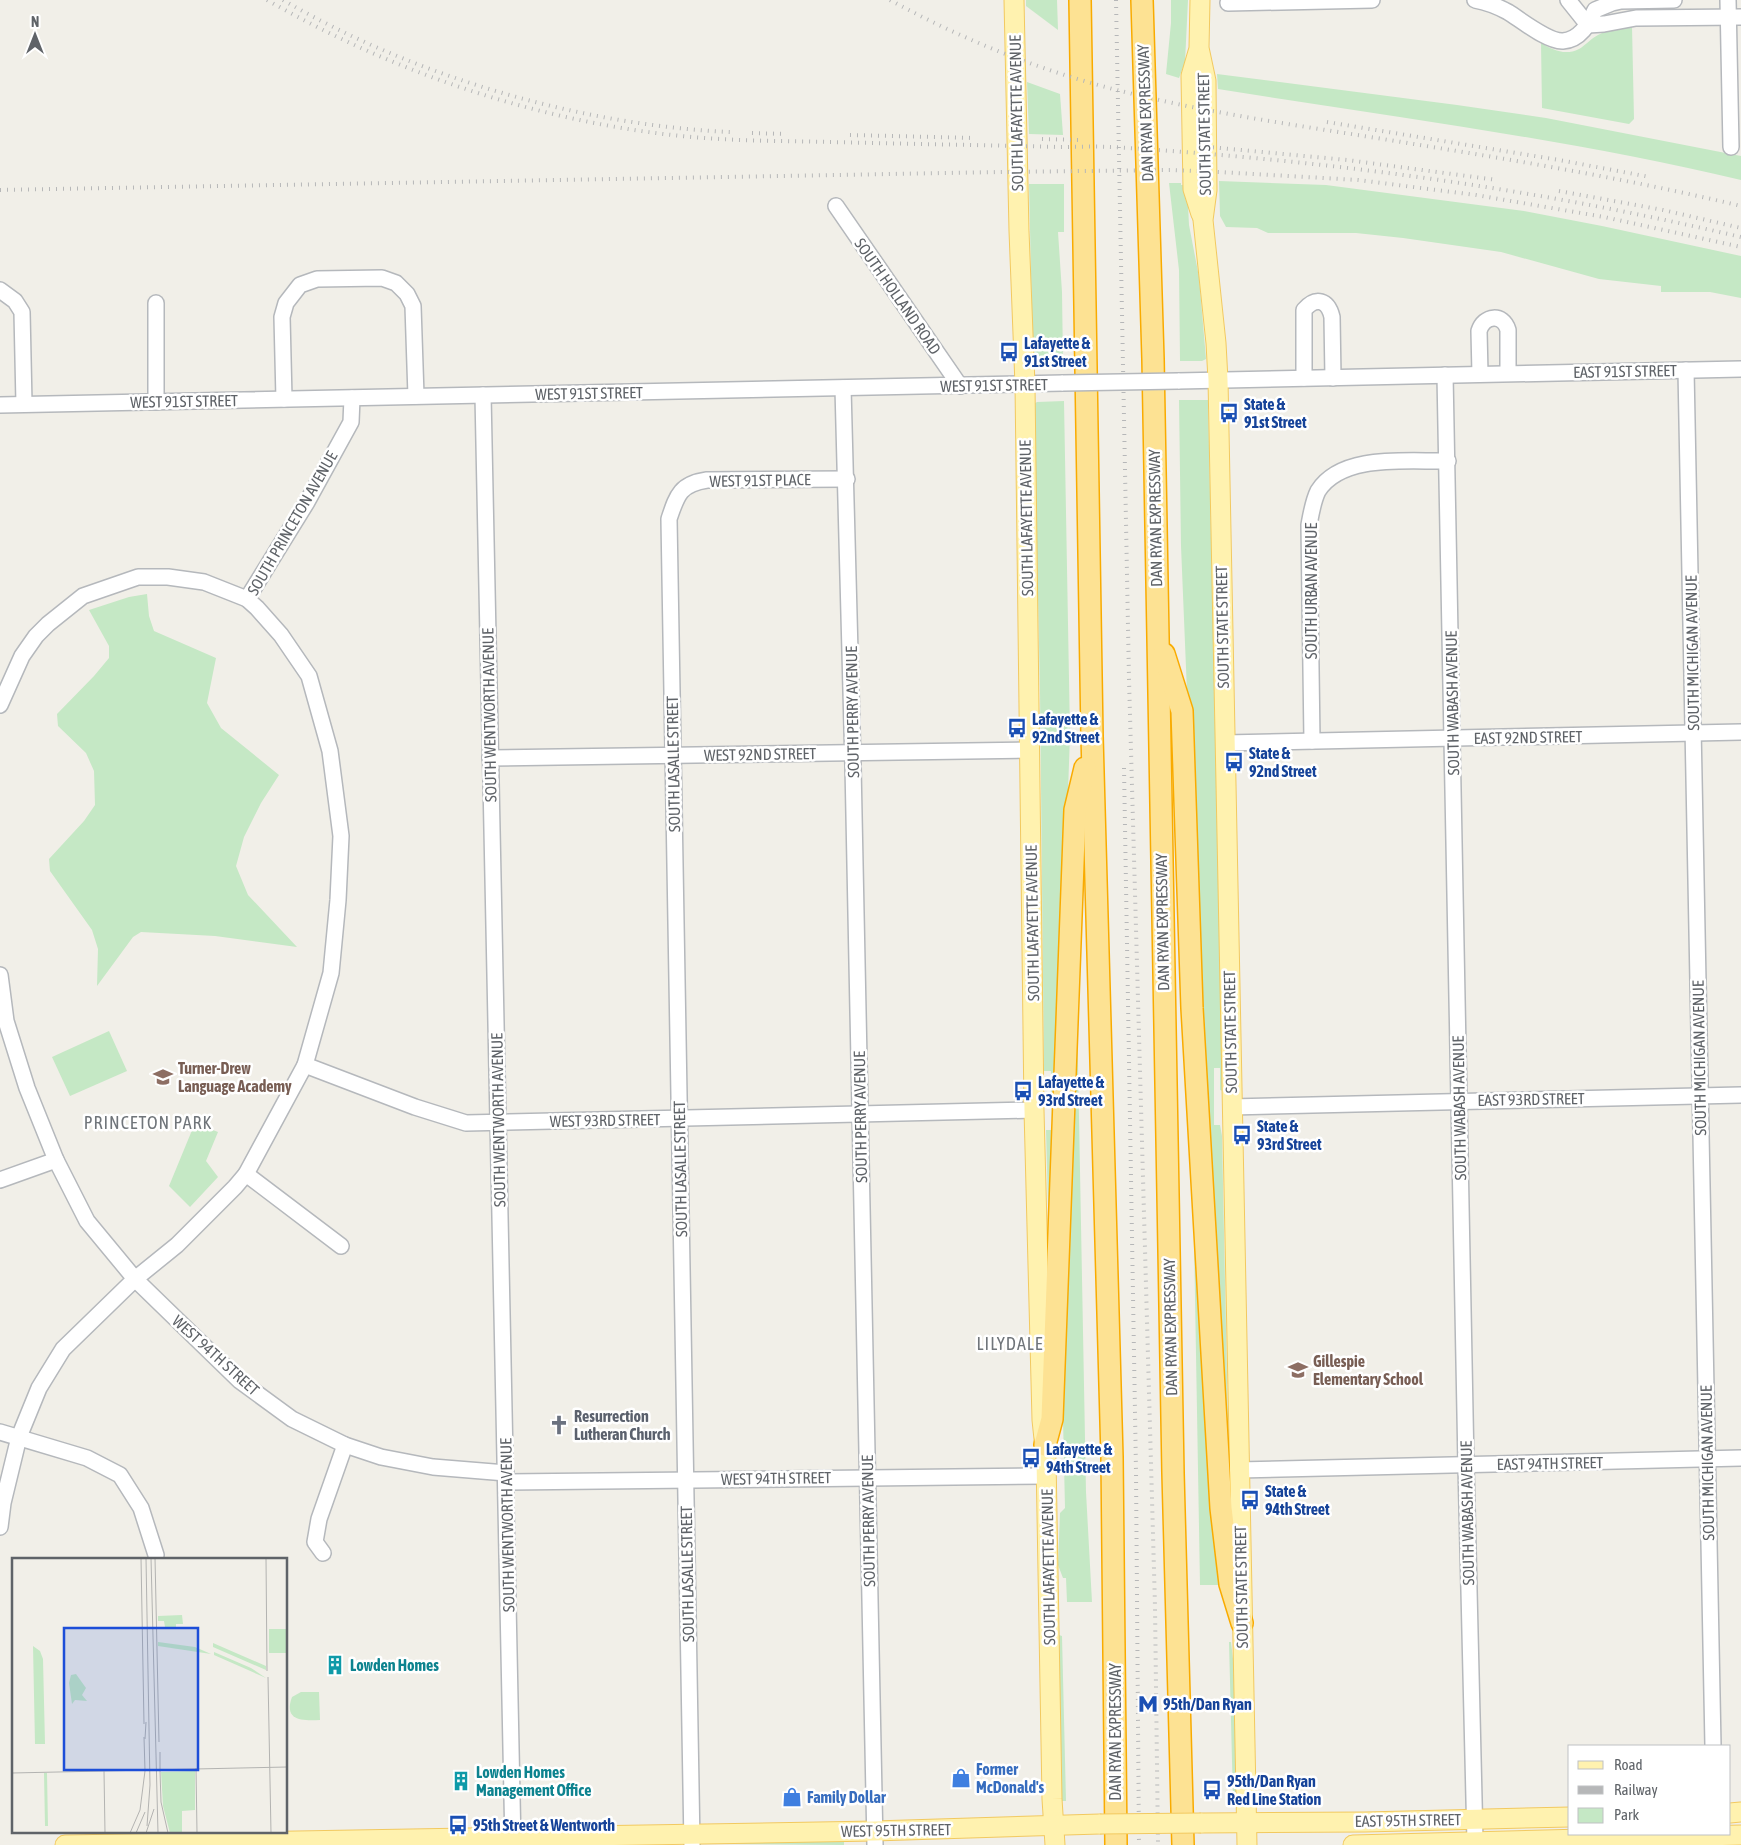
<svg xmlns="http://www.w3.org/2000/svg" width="1741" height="1845" font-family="'Asap Condensed',sans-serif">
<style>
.green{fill:#c5e8c5}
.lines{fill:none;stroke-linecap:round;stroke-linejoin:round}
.minor-casing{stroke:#b5b8bc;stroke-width:18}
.major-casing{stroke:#f2c960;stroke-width:21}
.highway-casing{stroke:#f9ab00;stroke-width:24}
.minor{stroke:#fff;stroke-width:15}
.major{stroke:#fff2af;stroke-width:19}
.highway{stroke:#fde293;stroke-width:21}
.rail{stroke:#b6b7b8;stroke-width:4;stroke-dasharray:1 6;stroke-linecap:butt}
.minor-bridge-casing{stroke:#b5b8bc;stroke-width:18;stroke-linecap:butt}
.major-bridge-casing{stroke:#f2c960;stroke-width:21;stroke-linecap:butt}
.minor-bridge{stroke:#fff;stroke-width:15}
.major-bridge{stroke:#fff2af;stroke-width:19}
.labels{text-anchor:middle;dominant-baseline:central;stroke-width:5;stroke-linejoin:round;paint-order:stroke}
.street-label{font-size:16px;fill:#5f6368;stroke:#fff}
.transit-label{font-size:16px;font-weight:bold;fill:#164399;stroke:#fff;text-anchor:start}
.education-label{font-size:16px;font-weight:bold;fill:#785e54;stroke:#fff;text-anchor:start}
.worship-label{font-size:16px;font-weight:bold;fill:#5b616d;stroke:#fff;text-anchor:start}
.culture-label{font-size:16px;font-weight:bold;fill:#0d838f;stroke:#fff;text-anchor:start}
.shop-label{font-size:16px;font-weight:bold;fill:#366cbe;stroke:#fff;text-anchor:start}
.neighbourhood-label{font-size:18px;letter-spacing:1px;fill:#70757a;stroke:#fff}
.inset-road{fill:none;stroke:#b3b3b1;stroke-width:1}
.view{fill:#1d4ed8;fill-opacity:0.15;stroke:#1d4ed8;stroke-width:2.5}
.inset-edge{fill:none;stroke:#5f6368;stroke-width:2.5}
</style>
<rect width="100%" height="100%" fill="#f1efe8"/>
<g class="green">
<path d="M 1026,0 L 1057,0 L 1058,30 L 1026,6 Z"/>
<path d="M 1171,0 L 1188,0 L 1185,62 L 1179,78 L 1166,74 L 1171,23 Z"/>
<path d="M 1632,26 L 1634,119 L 1629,124 L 1542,108 L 1541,43 C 1553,50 1565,56 1579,49 C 1585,46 1590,39 1598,35 C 1609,29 1620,28 1632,26 Z"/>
<path d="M 1217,74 L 1457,105 L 1546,118 L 1741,156 L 1741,180 C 1568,139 1393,117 1218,89 Z"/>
<path d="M 1027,82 L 1060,94 L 1063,135 L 1029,134 Z"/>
<path d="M 1219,181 L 1326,185 L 1524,211 L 1602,226 L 1741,256 L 1741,298 L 1710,292 L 1661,292 L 1661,286 L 1599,279 L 1501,252 L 1403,238 L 1356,233 L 1268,233 L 1257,228 L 1226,227 L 1220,216 Z"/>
<path d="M 1169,183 L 1181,183 L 1181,185 L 1187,185 L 1189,225 L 1199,277 L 1206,359 L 1202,361 L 1180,361 L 1179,270 Z"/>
<path d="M 1029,184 L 1064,184 L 1064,232 L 1058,232 L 1062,292 L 1063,363 L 1035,363 L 1033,362 Z"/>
<path d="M 1179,400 L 1208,400 L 1223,1091 L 1220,1090 L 1220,1068 L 1214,1068 L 1214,1125 L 1220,1125 L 1222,1136 L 1228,1426 L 1223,1426 L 1203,1081 L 1181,546 Z"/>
<path d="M 1064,401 L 1070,735 L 1050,1301 L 1046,1245 L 1049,1245 L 1046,1130 L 1052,1130 L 1051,1075 L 1051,1071 L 1044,1071 L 1040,692 L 1034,404 L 1037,402 Z"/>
<path d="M 147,594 L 149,616 L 154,631 L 216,658 L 207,703 L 221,728 L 279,775 L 261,803 L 244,837 L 236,866 L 248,895 L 297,947 L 215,936 L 141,932 L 133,937 L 97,986 L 98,949 L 92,930 L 50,871 L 49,859 L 84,821 L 95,805 L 94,771 L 86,753 L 58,726 L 57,714 L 94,676 L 109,658 L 109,646 L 89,610 L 129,597 Z"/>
<path d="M 1077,1010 L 1086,1492 L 1092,1602 L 1067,1602 L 1066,1578 L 1063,1578 L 1058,1565 L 1060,1513 L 1065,1508 L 1061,1330 Z"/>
<path d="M 109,1031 L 127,1071 L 70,1096 L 52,1057 Z"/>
<path d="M 195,1123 L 218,1132 L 206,1161 L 218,1177 L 190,1207 L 169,1186 Z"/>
<path d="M 1194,1238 L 1199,1238 L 1222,1585 L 1200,1585 Z"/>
<path d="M 1059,1635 L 1062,1636 L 1066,1801 L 1062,1801 Z"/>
<path d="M 1229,1642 L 1231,1642 C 1238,1694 1237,1748 1238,1800 L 1233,1800 Z"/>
<path d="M 301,1692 L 319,1692 L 320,1720 C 303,1721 283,1721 292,1697 Z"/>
<path d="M 844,1840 L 844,1845 L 723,1844 L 723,1842 Z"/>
</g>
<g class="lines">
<defs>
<g id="minor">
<path d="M 1475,0 C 1486,2 1497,6 1508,12 C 1521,20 1548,42 1563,41 C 1580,40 1589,24 1595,10 L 1612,3 L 1621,1 L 1674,0"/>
<path d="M 1568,0 L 1588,25"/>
<path d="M 1728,0 L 1731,147"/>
<path d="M 1228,3 L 1372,0"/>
<path d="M 1588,25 L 1604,24 L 1636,18 L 1741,17"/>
<path d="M 836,206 L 960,386"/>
<path d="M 0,290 L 15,301 L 22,312 L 24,404"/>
<path d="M 156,303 L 156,402"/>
<path d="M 1686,370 L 1713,1746"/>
<path d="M 1480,374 L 1479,331 C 1484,315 1503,313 1508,330 L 1508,373"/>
<path d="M 1445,375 L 1466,1465 L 1475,1841"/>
<path d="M 1304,378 L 1304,310 C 1316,296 1328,300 1332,317 L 1333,378"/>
<path d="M 1178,381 L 1741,369"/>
<path d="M 843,388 L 853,766 L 875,1845"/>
<path d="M 483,395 L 513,1845"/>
<path d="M 284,399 L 282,317 L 286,303 L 300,285 L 317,279 L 382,278 L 396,283 L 407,294 L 413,306 L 416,396"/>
<path d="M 0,405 L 1063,383"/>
<path d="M 247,599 L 307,502 L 351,422 L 352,398"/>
<path d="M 0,705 L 22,656 L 36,636 L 48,624 L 83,596 L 138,577 L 168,577 L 204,582 L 247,599 L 257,608 L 281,635 L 309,676 L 330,751 L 341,836 L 338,900 L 331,973 L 305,1065 L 246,1174 L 235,1187 L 177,1245 L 135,1279 L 63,1349 L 39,1388 L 19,1437 L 3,1503 L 0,1527"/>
<path d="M 1312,741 L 1309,525 C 1311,514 1313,501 1318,491 C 1342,453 1409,462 1448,461"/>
<path d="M 1225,743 L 1741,732"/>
<path d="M 490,758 L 1029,750"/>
<path d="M 0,975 L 6,1021 L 27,1088 L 56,1160 L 87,1221 L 135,1279 L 240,1381 L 292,1419 L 345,1445 L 381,1457 L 433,1467 L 506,1473"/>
<path d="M 305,1065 L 415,1107 L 466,1123 L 1034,1110"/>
<path d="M 1231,1107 L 1741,1095"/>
<path d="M 246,1174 L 341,1246"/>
<path d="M 0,1180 L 56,1160"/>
<path d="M 0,1432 L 87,1458 L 120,1475 L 141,1508 L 156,1555"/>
<path d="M 1238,1470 L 1741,1458"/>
<path d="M 506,1482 L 1046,1476"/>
<path d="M 323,1553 L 315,1542 L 319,1519 L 345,1445"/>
<path d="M 692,1845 L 669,519 C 677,495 680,484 707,480 L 847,479"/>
</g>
<g id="major">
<path d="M 1014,0 L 1019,231 L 1025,385 L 1034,1110 L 1042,1420 L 1046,1458 L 1052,1799 L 1055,1845"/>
<path d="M 1200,0 L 1199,48 L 1206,81 L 1207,190 L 1203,220 L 1216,343 L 1218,380 L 1247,1845"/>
<path d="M 1198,52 L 1191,76 L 1193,189 L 1201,214"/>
<path d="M 1730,1813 L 1741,1812"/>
<path d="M 1201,1823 L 1365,1822 L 1570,1817"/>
<path d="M 65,1845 L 874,1831 L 1100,1824"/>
<path d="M 1353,1845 L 1741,1835"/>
</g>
<g id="highway">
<path d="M 1080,0 L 1092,736 L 1112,1457 L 1116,1845"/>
<path d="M 1142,0 L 1153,359 L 1173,1473 L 1183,1845"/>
<path d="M 1164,654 L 1182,711 L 1192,1008 L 1221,1508 L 1230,1584 L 1242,1623"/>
<path d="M 1045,1445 L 1052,1419 L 1075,810 L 1085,768"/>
</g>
</defs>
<use href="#minor" class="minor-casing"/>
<use href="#major" class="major-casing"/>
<use href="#highway" class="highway-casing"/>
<use href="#minor" class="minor"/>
<use href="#major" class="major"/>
<use href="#highway" class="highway"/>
<g class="rail">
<path d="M 267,0 C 393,72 536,121 681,136 C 731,141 782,141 832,142 C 908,144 984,145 1059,147 C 1077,147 1095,146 1112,147 C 1326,160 1533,188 1741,237"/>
<path d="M 283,0 C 414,76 578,125 730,132"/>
<path d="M 890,0 C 965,41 1046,73 1129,93 C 1214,114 1302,126 1389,140 C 1507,159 1625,178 1741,206"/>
<path d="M 1116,0 L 1129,679 L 1155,1606 L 1158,1845"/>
<path d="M 1327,122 L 1559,160 L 1650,177"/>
<path d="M 752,133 L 787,134"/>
<path d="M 850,135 L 975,138"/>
<path d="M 1042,139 L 1080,140"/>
<path d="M 1199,146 L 1347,160 L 1497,180"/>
<path d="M 0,190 L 1001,172 L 1170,170 L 1219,172 L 1358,180 L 1476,195 L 1604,217 L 1741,247"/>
<path d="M 1559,191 L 1663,210 L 1741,228"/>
<path d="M 1124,768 L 1136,1471 L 1139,1845"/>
</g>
<defs>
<path id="minor-bridge" d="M 1063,383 L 1178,381"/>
<path id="major-bridge" d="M 1100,1824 L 1201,1823"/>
</defs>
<use href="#minor-bridge" class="minor-bridge-casing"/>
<use href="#major-bridge" class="major-bridge-casing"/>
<use href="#minor-bridge" class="minor-bridge"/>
<use href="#major-bridge" class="major-bridge"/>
</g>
<defs>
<symbol id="bus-bare" viewBox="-9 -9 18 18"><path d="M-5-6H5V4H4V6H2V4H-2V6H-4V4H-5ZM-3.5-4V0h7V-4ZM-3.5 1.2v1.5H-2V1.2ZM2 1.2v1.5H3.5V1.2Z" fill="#1a4fb4" stroke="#fff" stroke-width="2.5" paint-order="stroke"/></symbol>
<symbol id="school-bare" viewBox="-9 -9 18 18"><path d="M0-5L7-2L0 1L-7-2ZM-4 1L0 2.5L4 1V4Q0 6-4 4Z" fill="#8d6e63" stroke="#fff" stroke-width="2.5" paint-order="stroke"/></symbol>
<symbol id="church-bare" viewBox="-9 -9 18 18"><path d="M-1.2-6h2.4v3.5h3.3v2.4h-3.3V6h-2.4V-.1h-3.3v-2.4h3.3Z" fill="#6b7280" stroke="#fff" stroke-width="2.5" paint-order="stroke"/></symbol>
<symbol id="building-bare" viewBox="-9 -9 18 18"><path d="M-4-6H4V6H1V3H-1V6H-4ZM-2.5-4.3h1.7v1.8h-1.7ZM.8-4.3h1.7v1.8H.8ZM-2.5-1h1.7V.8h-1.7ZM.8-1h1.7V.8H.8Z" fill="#0f9aa8" stroke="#fff" stroke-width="2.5" paint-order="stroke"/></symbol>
<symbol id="metro-bare" viewBox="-9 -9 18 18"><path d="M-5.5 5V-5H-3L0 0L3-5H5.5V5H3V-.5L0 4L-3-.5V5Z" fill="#1a4fb4" stroke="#fff" stroke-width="2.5" paint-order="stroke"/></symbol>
<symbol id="shop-bare" viewBox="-9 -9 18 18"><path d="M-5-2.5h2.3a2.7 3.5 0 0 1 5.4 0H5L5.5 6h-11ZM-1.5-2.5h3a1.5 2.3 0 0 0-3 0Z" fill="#3f7fe0" stroke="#fff" stroke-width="2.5" paint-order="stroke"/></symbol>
</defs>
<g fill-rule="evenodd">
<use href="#bus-bare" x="995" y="338" width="28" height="28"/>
<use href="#bus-bare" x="1215" y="399" width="28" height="28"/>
<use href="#bus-bare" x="1003" y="714" width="28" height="28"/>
<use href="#bus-bare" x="1220" y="748" width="28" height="28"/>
<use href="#school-bare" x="149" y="1063" width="28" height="28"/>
<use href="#bus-bare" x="1009" y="1077" width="28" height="28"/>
<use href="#bus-bare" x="1228" y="1121" width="28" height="28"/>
<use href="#school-bare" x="1284" y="1356" width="28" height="28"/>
<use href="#church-bare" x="545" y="1411" width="28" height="28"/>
<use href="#bus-bare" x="1017" y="1444" width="28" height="28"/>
<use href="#bus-bare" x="1236" y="1486" width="28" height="28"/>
<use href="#building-bare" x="321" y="1651" width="28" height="28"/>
<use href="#metro-bare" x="1134" y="1690" width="28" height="28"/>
<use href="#shop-bare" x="947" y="1764" width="28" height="28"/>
<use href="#building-bare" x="447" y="1767" width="28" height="28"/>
<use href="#bus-bare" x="1198" y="1776" width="28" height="28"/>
<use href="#shop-bare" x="778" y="1783" width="28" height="28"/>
<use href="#bus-bare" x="444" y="1811" width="28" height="28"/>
</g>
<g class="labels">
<g class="street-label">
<text transform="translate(1016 113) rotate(-91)">SOUTH LAFAYETTE AVENUE</text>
<text transform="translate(1145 113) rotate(-92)">DAN RYAN EXPRESSWAY</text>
<text transform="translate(1204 134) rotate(-91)">SOUTH STATE STREET</text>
<text transform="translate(898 296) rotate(55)">SOUTH HOLLAND ROAD</text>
<text transform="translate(1625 371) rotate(-1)">EAST 91ST STREET</text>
<text transform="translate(994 385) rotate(-1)">WEST 91ST STREET</text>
<text transform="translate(589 393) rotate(-1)">WEST 91ST STREET</text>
<text transform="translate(184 401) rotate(-1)">WEST 91ST STREET</text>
<text transform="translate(760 480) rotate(-1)">WEST 91ST PLACE</text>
<text transform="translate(1026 518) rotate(-91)">SOUTH LAFAYETTE AVENUE</text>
<text transform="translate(1155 518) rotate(-91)">DAN RYAN EXPRESSWAY</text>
<text transform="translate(292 523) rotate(-60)">SOUTH PRINCETON AVENUE</text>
<text transform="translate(1311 591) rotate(-90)">SOUTH URBAN AVENUE</text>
<text transform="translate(1222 627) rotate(-91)">SOUTH STATE STREET</text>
<text transform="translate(1692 653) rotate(-91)">SOUTH MICHIGAN AVENUE</text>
<text transform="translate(1452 703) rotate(-91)">SOUTH WABASH AVENUE</text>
<text transform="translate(852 712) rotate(-91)">SOUTH PERRY AVENUE</text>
<text transform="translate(489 715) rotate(-91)">SOUTH WENTWORTH AVENUE</text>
<text transform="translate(1528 737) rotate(-1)">EAST 92ND STREET</text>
<text transform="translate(760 754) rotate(-1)">WEST 92ND STREET</text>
<text transform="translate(673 764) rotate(-91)">SOUTH LASALLE STREET</text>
<text transform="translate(1162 922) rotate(-91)">DAN RYAN EXPRESSWAY</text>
<text transform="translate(1032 923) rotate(-91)">SOUTH LAFAYETTE AVENUE</text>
<text transform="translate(1230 1032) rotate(-91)">SOUTH STATE STREET</text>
<text transform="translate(1699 1058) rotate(-91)">SOUTH MICHIGAN AVENUE</text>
<text transform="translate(1531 1099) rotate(-1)">EAST 93RD STREET</text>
<text transform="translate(1459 1108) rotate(-91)">SOUTH WABASH AVENUE</text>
<text transform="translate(860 1117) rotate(-91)">SOUTH PERRY AVENUE</text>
<text transform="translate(498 1120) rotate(-91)">SOUTH WENTWORTH AVENUE</text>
<text transform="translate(605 1120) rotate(-1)">WEST 93RD STREET</text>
<text transform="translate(680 1169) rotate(-91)">SOUTH LASALLE STREET</text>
<text transform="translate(1170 1327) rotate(-91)">DAN RYAN EXPRESSWAY</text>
<text transform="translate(216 1355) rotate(42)">WEST 94TH STREET</text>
<text transform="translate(1550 1463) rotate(-1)">EAST 94TH STREET</text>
<text transform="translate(1707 1463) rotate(-91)">SOUTH MICHIGAN AVENUE</text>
<text transform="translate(776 1478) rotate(-1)">WEST 94TH STREET</text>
<text transform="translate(1467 1513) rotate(-91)">SOUTH WABASH AVENUE</text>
<text transform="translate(868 1521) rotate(-91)">SOUTH PERRY AVENUE</text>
<text transform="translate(507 1525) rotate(-91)">SOUTH WENTWORTH AVENUE</text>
<text transform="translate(1048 1567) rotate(-91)">SOUTH LAFAYETTE AVENUE</text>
<text transform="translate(687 1574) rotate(-91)">SOUTH LASALLE STREET</text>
<text transform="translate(1241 1587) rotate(-91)">SOUTH STATE STREET</text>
<text transform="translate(1115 1732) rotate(-90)">DAN RYAN EXPRESSWAY</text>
<text transform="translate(1408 1820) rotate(-1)">EAST 95TH STREET</text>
<text transform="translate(896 1830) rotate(-1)">WEST 95TH STREET</text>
</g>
<g class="transit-label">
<text x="1024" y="343">Lafayette &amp;<tspan x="1024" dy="18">91st Street</tspan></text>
<text x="1244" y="404">State &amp;<tspan x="1244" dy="18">91st Street</tspan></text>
<text x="1032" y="719">Lafayette &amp;<tspan x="1032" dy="18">92nd Street</tspan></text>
<text x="1249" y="753">State &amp;<tspan x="1249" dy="18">92nd Street</tspan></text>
<text x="1038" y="1082">Lafayette &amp;<tspan x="1038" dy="18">93rd Street</tspan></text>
<text x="1257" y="1126">State &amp;<tspan x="1257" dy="18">93rd Street</tspan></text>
<text x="1046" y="1449">Lafayette &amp;<tspan x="1046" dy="18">94th Street</tspan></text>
<text x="1265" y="1491">State &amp;<tspan x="1265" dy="18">94th Street</tspan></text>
<text x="1163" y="1704">95th/Dan Ryan</text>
<text x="1227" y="1781">95th/Dan Ryan<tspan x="1227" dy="18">Red Line Station</tspan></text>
<text x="473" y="1825">95th Street &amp; Wentworth</text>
</g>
<g class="education-label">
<text x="178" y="1068">Turner-Drew<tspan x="178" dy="18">Language Academy</tspan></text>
<text x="1313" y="1361">Gillespie<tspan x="1313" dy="18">Elementary School</tspan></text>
</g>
<g class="worship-label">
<text x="574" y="1416">Resurrection<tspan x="574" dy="18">Lutheran Church</tspan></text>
</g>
<g class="culture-label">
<text x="350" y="1665">Lowden Homes</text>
<text x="476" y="1772">Lowden Homes<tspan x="476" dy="18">Management Office</tspan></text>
</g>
<g class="shop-label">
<text x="976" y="1769">Former<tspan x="976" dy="18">McDonald's</tspan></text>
<text x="807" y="1797">Family Dollar</text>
</g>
<g class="neighbourhood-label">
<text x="148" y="1122">PRINCETON PARK</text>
<text x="1010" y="1343">LILYDALE</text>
</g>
</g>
<g transform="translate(12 1558)">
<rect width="275" height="275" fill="#f1efe8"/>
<path d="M 170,57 L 171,66 L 164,66 L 164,69 L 153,69 L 152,63 L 146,63 L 146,58 ZM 257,71 L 275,71 L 275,95 L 257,95 ZM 146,84 L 183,89 L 199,96 L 146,88 ZM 201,85 L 254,108 L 254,112 L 201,89 ZM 21,88 L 28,93 L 31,101 L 33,186 L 23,186 ZM 202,94 L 239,110 L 254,120 L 202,97 ZM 64,116 L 74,130 L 70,137 L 75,143 L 63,142 L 60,146 L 57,125 L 59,117 ZM 183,213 L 183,252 L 170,253 L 170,275 L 158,275 L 151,248 L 149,214 ZM 32,215 L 35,215 L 36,268 L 33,268 Z" fill="#c5e8c5"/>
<path class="inset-road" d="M 129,0 L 132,166M 134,0 L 138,227 L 135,268M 139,0 L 146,275M 143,0 L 147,184M 254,0 L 255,113M 256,119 L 259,275M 132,179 L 133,213M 133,181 L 134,164M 148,194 L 148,213M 184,210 L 185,275M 92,213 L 93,275M 148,213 L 149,244 L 156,275M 0,215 L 275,209M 118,275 L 128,252 L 133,213M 124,275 L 133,254M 134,275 L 142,251"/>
<path class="view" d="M 52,70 L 186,70 L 186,212 L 52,212 Z"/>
<rect width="275" height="275" class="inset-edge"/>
</g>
<rect x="1568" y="1745" width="162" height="90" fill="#ffffff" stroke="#bfc1c3"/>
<rect x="1578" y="1761" width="25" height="8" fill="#fff2af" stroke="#bfc1c3"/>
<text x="1614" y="1770" font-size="15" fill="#5f6368">Road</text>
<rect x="1578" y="1786" width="25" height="8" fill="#b6b7b8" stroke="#bfc1c3"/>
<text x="1614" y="1795" font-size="15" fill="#5f6368">Railway</text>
<rect x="1578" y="1808" width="25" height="15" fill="#c5e8c5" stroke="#bfc1c3"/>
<text x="1614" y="1820" font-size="15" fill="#5f6368">Park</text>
<g transform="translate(35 35)" stroke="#ffffff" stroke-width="4" paint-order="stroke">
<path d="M0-4L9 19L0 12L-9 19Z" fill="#5f6368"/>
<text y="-8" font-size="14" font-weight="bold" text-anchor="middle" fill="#5f6368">N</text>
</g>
</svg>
